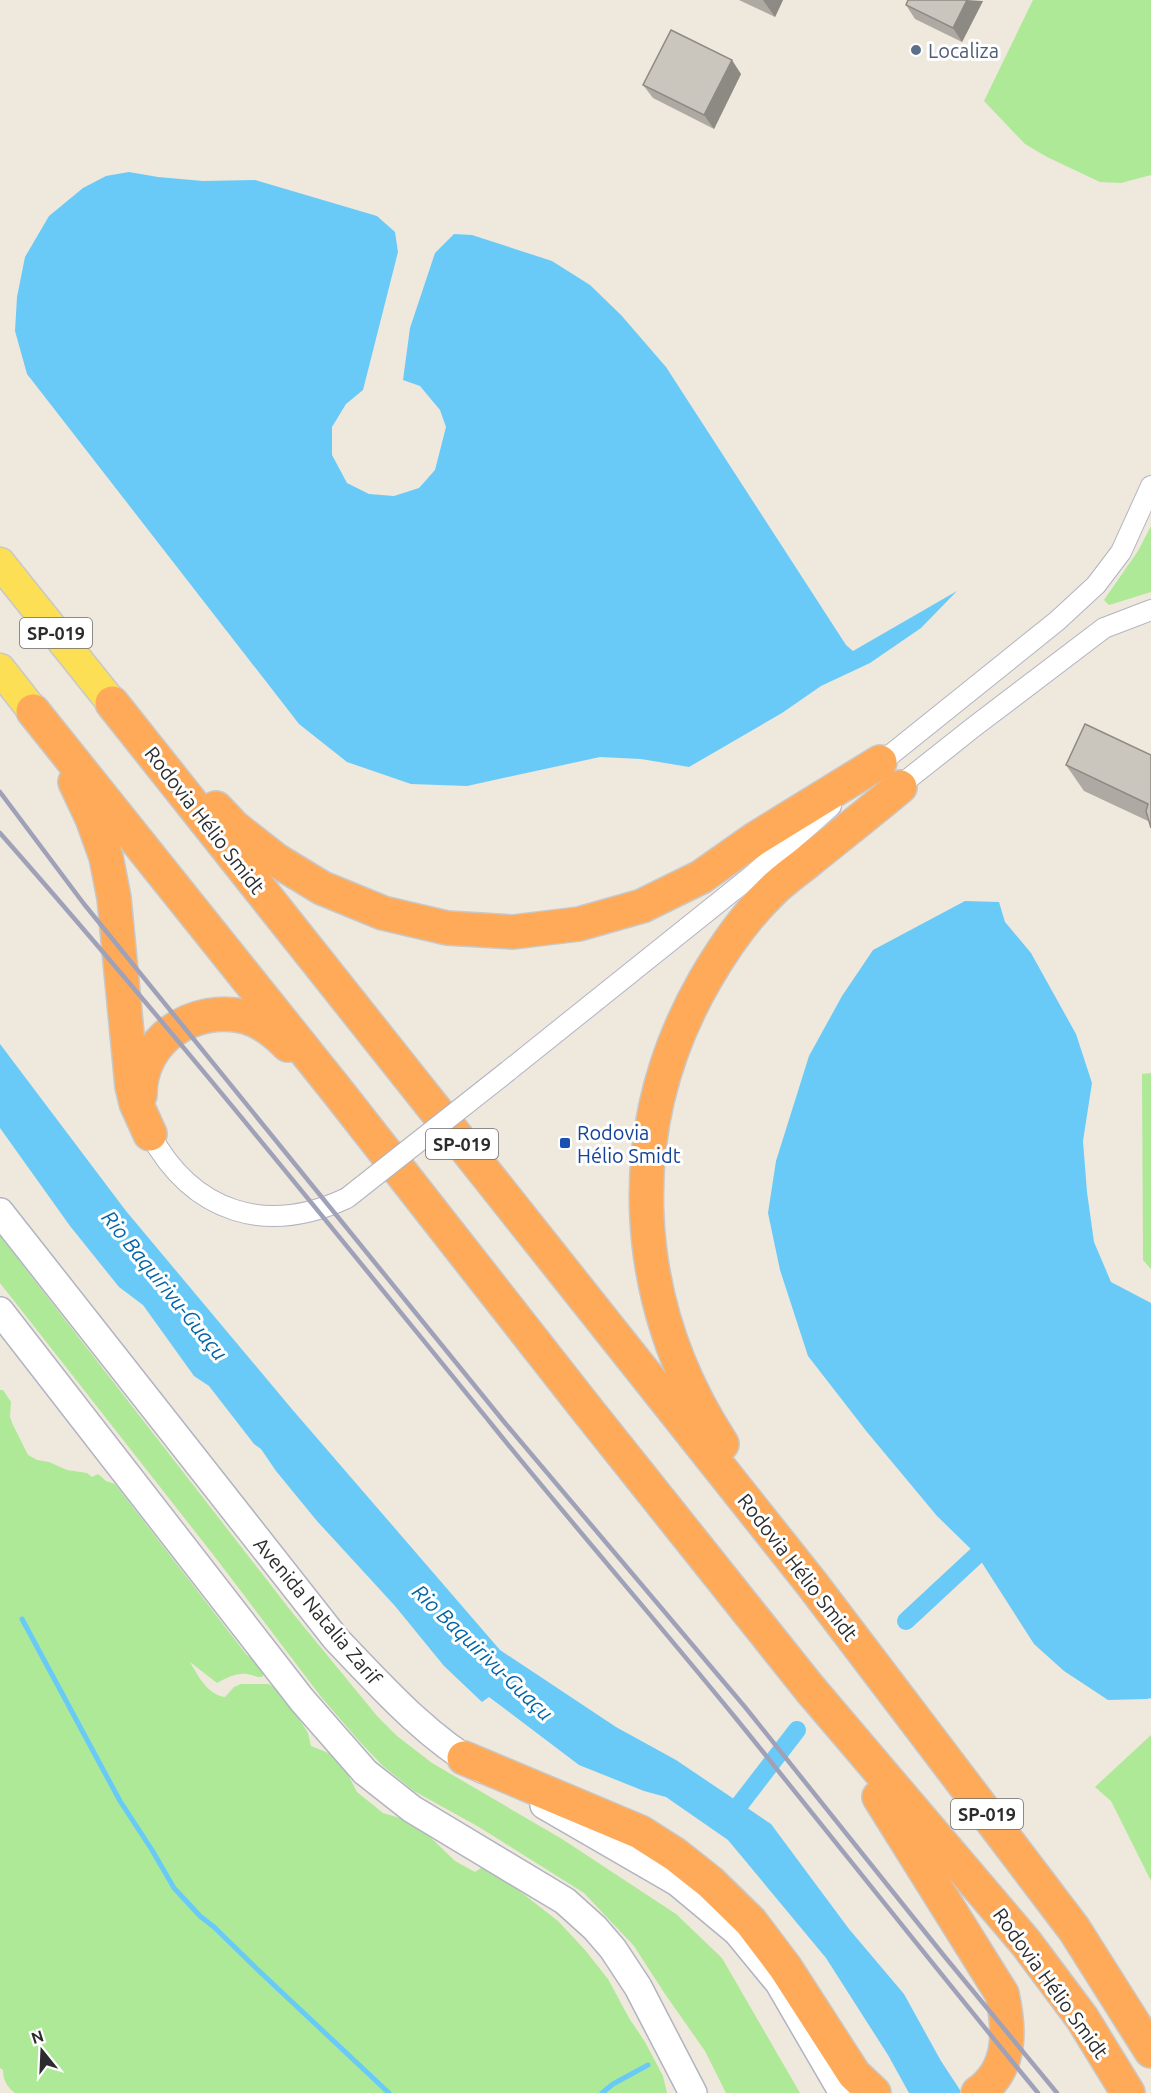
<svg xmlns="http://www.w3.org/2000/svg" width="1151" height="2093" font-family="Ubuntu,sans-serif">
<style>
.green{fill:#ade996}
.water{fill:#69caf8}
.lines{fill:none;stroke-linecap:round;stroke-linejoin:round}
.stream{stroke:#69caf8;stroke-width:5}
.canal{stroke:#69caf8;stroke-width:18}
.minor-casing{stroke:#b1b3c1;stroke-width:22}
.secondary-casing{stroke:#b1b3c1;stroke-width:30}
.primary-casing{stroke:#c8c8c8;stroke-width:33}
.motorway-casing{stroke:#c8c8c8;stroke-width:36}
.minor{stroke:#fff;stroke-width:20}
.secondary{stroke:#fff;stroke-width:27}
.primary{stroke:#fcdf55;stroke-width:30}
.motorway{stroke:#ffaa58;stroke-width:33}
.rail{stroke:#9fa1b8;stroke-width:4.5}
.minor-bridge-casing{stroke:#b1b3c1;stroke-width:22;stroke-linecap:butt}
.minor-bridge{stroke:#fff;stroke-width:20}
.wall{fill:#aea9a3}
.shaded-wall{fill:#8d8a84}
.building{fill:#cac5bd;stroke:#8d8a84;stroke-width:1.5}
.service-dot{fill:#5c6f8a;stroke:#fff;stroke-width:2}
.transit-dot{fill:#1a4fb4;stroke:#fff;stroke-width:2}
.labels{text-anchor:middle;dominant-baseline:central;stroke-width:6;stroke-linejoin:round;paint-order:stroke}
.shield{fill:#fff;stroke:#6b6b6b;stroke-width:1.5}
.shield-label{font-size:18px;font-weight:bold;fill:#2c2c2c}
.service-label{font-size:20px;fill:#4e5e75;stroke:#fff;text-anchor:start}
.street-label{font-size:20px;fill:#2c2c2c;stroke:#fff}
.transit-label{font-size:20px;fill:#164399;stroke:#fff;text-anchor:start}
.water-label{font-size:21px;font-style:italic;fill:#0366a9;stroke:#fff}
</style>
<rect width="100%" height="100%" fill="#efe8dd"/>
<g class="green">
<path d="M 1033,0 L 1151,0 L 1151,175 L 1121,183 L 1100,182 L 1047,157 L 1025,144 L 984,101 Z"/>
<path d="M 1151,526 L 1151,592 L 1109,605 L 1104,600 L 1138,551 Z"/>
<path d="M 1151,1073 L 1151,1269 L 1143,1260 L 1142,1074 Z"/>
<path d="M 0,1236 L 291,1611 L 377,1716 L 397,1736 L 432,1763 L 562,1839 L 676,1914 L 722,1958 L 800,2093 L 726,2093 L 705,2051 L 665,1994 L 634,1946 L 584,1893 L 479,1827 L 414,1791 L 383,1766 L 360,1742 L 322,1698 L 215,1557 L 0,1283 Z"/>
<path d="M 0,1390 L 3,1390 L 11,1402 L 10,1417 L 13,1425 L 28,1455 L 37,1460 L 49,1462 L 67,1470 L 87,1473 L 92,1477 L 98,1474 L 106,1481 L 115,1484 L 246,1654 L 260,1666 L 265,1673 L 262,1677 C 256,1677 253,1675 247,1674 C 235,1673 227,1678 217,1683 L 190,1662 C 198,1676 208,1695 225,1697 L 234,1687 L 241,1684 L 269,1684 L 276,1689 L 296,1714 L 308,1733 L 311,1746 L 331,1754 L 345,1769 L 357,1792 L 383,1813 L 406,1820 L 426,1833 L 455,1861 L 475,1872 L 484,1866 L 494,1871 L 498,1878 L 508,1882 L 558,1921 L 585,1950 L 608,1979 L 629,2018 L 645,2042 L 663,2076 L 667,2093 L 15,2093 C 7,2087 3,2080 3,2070 L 0,2068 Z"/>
<path d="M 1151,1735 L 1151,1881 L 1111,1801 L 1095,1787 Z"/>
</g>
<g class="water">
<path d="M 129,172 L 158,177 L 203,181 L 255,180 L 377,216 L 395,232 L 398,252 L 363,390 L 346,404 L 332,427 L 332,455 L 347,483 L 369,494 L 394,496 L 419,488 L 435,470 L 446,427 L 440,410 L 420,386 L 403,380 L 410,328 L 435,253 L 454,234 L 472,235 L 552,261 L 590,285 L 621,315 L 666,367 L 846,645 L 853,651 L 957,591 L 921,628 L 870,663 L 821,686 L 782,713 L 689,767 L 641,759 L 600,757 L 467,786 L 411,784 L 347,762 L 299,724 L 27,374 L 15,331 L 17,297 L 25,257 L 49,216 L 83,188 L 106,176 Z"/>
<path d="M 965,901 L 999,902 L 1005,922 L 1031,953 L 1076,1034 L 1092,1083 L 1083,1141 L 1087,1192 L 1094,1242 L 1111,1282 L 1151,1303 L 1151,1698 L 1147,1699 L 1108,1700 L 1064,1671 L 1034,1644 L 977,1555 L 937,1516 L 867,1432 L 808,1356 L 780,1270 L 768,1213 L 776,1161 L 809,1056 L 842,996 L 873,950 Z"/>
<path d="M 0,1044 L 126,1211 L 291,1408 L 500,1650 L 616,1727 L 676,1760 L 771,1824 L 849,1929 L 904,1994 L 941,2061 L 962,2093 L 909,2093 L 888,2055 L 826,1958 L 728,1840 L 666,1797 L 644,1791 L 579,1765 L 489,1697 L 482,1702 L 444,1666 L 395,1606 L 317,1521 L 276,1471 L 261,1449 L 254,1444 L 209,1386 L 194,1376 L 143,1305 L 119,1287 L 70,1226 L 0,1128 Z"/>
</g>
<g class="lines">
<g class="stream">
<path d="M 22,1619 L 120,1801 L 152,1850 L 174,1888 L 200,1916 L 214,1927 L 258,1970 L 389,2093"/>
<path d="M 602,2093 L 613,2084 L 648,2065"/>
</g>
<g class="canal">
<path d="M 906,1621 L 977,1555"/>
<path d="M 727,1821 L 797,1730"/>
</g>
<defs>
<g id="minor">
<path d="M 874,768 L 1057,621 L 1096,585 L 1121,552 L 1151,486"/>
<path d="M 893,791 L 975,726 L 1104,628 L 1151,610"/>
<path d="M 508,1071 L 754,874 L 831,806"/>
<path d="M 150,1134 C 193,1213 266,1236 347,1198"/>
</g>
<g id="secondary">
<path d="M 0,1212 L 336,1639 C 381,1686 425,1736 482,1769"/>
<path d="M 0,1311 L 302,1700 L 365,1772 L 412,1809 L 565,1901 L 595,1928 L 613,1949 L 638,1987 L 693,2093"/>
<path d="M 544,1805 L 677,1882 L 737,1932 L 779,1983 L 843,2093"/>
</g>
<g id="primary">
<path d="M 0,563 L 112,703"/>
<path d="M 0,669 L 33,711"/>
</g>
<g id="motorway">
<path d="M 112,703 L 812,1584 L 1074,1929 L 1151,2051"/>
<path d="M 33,711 L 338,1092 L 585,1407 L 810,1689 L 1026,1943 L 1082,2018 L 1128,2093"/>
<path d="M 75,782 L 92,818 L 106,857 L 114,898 L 132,1086 L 136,1103 L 150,1134"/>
<path d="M 216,808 L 234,827 L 276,860 L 322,888 L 383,913 L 447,928 L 513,932 L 579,924 L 642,906 L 701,877 L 755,839 L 880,762"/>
<path d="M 140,1095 C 140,1039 194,1004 246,1017 C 263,1022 276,1033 288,1045"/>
<path d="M 722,1444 C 629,1301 620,1128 705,980 C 723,949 744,918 770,893 C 782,880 798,870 812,858 C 841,835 871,811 900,787"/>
<path d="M 464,1758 L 640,1832 L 676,1855 L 710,1882 L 751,1922 L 785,1967 L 854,2074 L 874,2093"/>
<path d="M 879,1797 L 1002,1994 C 1010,2030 1012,2069 978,2093"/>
</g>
</defs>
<use href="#minor" class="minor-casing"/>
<use href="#secondary" class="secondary-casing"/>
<use href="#primary" class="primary-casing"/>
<use href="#motorway" class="motorway-casing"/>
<use href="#minor" class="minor"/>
<use href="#secondary" class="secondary"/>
<use href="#primary" class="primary"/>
<use href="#motorway" class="motorway"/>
<g class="rail">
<path d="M 0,792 L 84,904 L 505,1423 L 745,1707 L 945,1957 L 1057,2093"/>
<path d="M 0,833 C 170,1026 331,1227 493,1426 C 572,1524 655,1619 734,1716 C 836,1842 936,1969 1038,2093"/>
</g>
<defs>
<path id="minor-bridge" d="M 347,1198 L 508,1071"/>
</defs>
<use href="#minor-bridge" class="minor-bridge-casing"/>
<use href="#minor-bridge" class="minor-bridge"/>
</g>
<g class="wall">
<path d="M 739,0 L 783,0 L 775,17 Z"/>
<path d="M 983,1 L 962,42 L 915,19 L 906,5 Z"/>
<path d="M 741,74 L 714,129 L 653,98 L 643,85 Z"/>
<path d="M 1151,755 L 1148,821 L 1084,791 L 1066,765 Z"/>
</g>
<g class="shaded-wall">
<path d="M 763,0 L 783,0 L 775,17 Z"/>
<path d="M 967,0 L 983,1 L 962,42 L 953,28 Z"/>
<path d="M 732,60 L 741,74 L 714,129 L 704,115 Z"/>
</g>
<g class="building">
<path d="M 908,0 L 967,0 L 953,28 L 906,5 Z"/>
<path d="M 671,30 L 732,60 L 704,115 L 643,85 Z"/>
<path d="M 1085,724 L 1151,755 L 1151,828 L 1146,811 L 1148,804 L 1066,765 Z"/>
</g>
<circle class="service-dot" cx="916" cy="50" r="6"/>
<rect class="transit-dot" x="559" y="1137" width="12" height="12" rx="3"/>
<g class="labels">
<g class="shield">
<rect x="20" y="618" width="72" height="30" rx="4.5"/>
<rect x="426" y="1129" width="72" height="30" rx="4.5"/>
<rect x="951" y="1799" width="72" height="30" rx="4.5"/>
</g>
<g class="shield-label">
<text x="56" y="633">SP-019</text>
<text x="462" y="1144">SP-019</text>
<text x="987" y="1814">SP-019</text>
</g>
<g class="service-label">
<text x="928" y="50">Localiza</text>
</g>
<g class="street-label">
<text transform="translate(205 820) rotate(52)">Rodovia Hélio Smidt</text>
<text transform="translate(798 1567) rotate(52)">Rodovia Hélio Smidt</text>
<text transform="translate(318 1611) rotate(50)">Avenida Natalia Zarif</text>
<text transform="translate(1051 1983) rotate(54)">Rodovia Hélio Smidt</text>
</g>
<g class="transit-label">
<text x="577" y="1132">Rodovia<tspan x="577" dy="23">Hélio Smidt</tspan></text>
</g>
<g class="water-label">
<text transform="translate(165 1285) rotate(51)">Rio Baquirivu-Guaçu</text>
<text transform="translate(483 1652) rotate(44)">Rio Baquirivu-Guaçu</text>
</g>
</g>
<g transform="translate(42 2051) rotate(342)" stroke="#ffffff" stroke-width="4.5" paint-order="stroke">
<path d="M0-4.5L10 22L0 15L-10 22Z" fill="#2c2c2c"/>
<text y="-9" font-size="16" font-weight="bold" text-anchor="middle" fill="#2c2c2c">N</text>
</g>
</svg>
